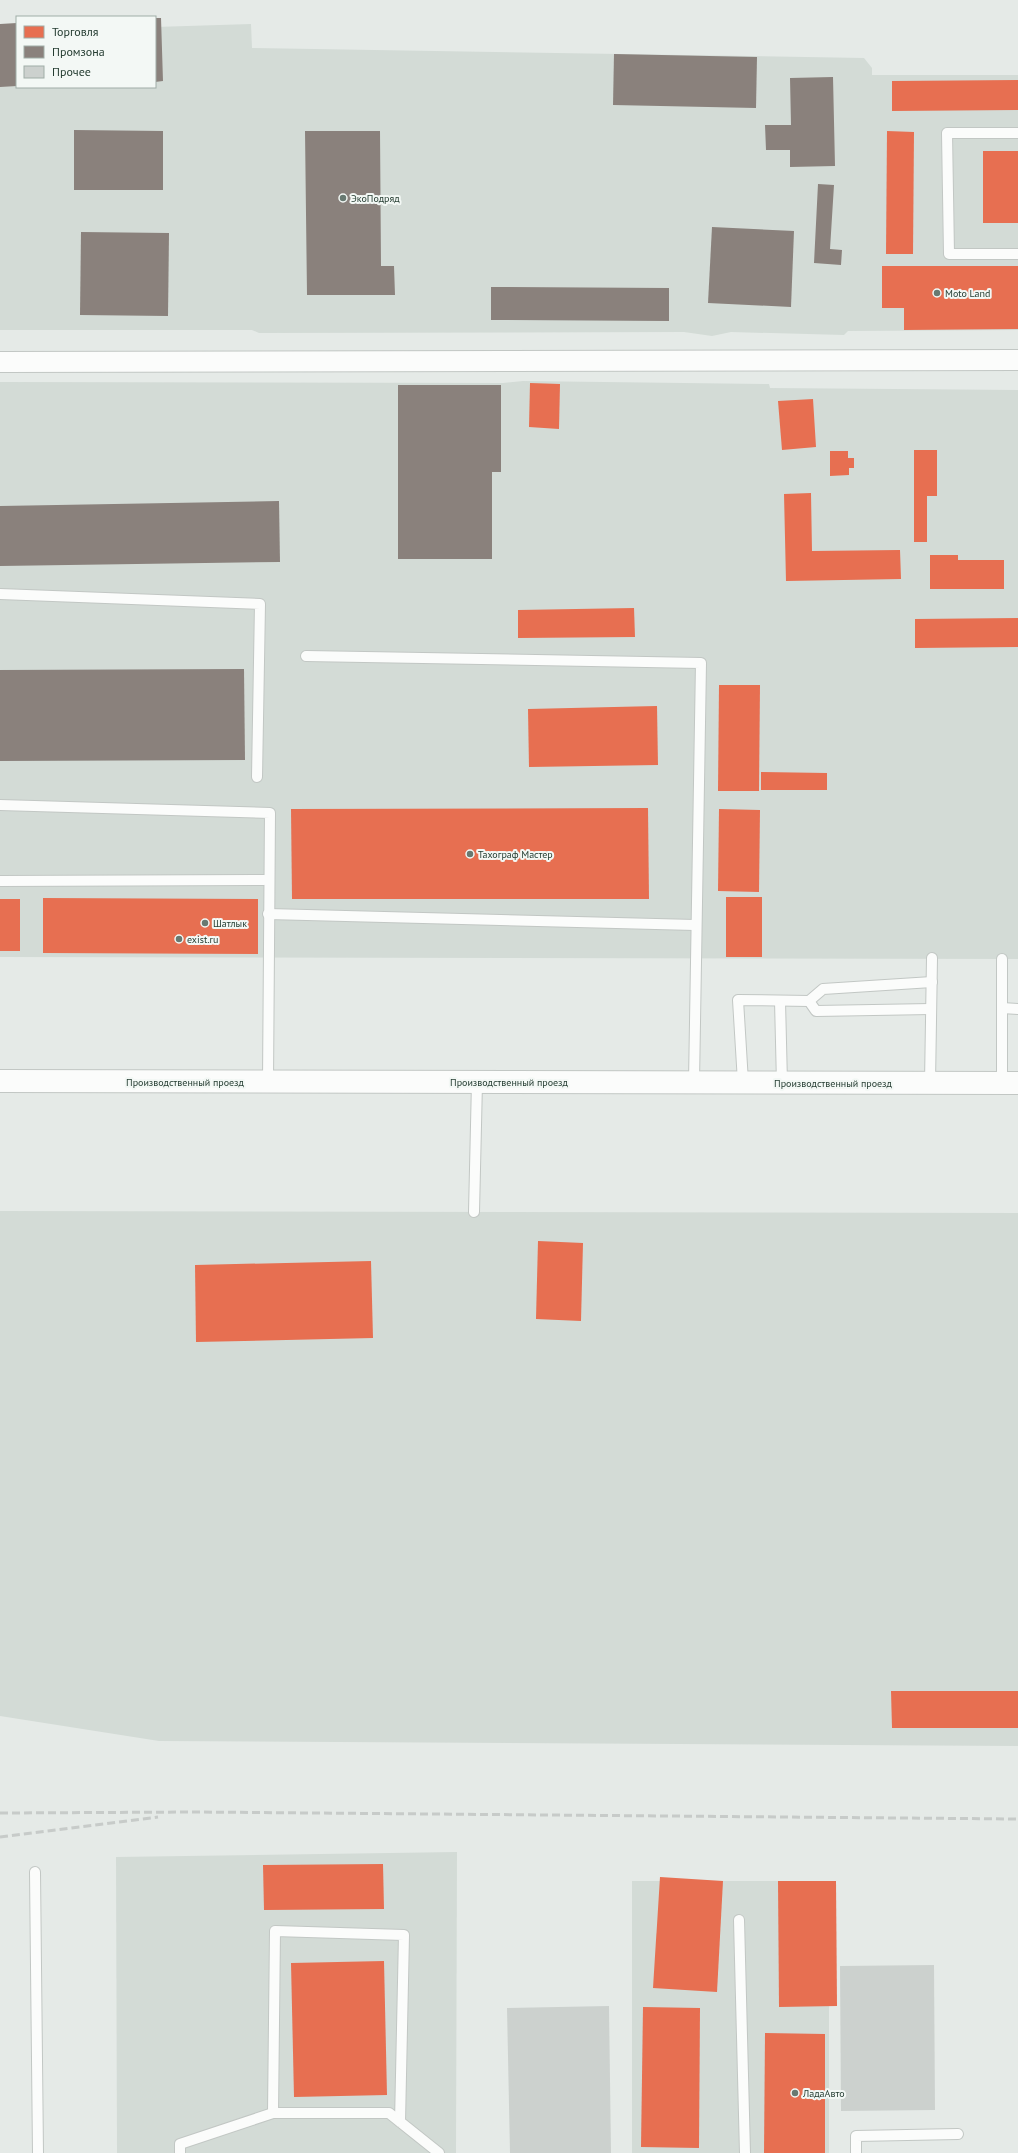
<svg xmlns="http://www.w3.org/2000/svg" width="1018" height="2153" font-family="'PT Sans',sans-serif">
<style>
.built{fill:#d3dbd6}
.shops{fill:#e76f51}
.industry{fill:#8a817c}
.building{fill:#ccd1ce}
.lines{fill:none;stroke-linecap:round;stroke-linejoin:round}
.service-casing{stroke:#c2c7c4;stroke-width:12}
.minor-casing{stroke:#c2c7c4;stroke-width:22}
.tertiary-casing{stroke:#c2c7c4;stroke-width:24}
.service{stroke:#fbfcfb;stroke-width:10}
.minor{stroke:#fbfcfb;stroke-width:20}
.tertiary{stroke:#fbfcfb;stroke-width:22}
.rail{stroke:#c7cbc9;stroke-width:3;stroke-dasharray:8 4;stroke-linecap:butt}
.poi-dot{fill:#687971;stroke:#f3f8f5;stroke-width:1.5}
.labels{text-anchor:middle;dominant-baseline:central;stroke-width:4;stroke-linejoin:round;paint-order:stroke}
.poi-label{font-size:10px;fill:#243c31;stroke:#f3f8f5;text-anchor:start}
.street-label{font-size:10px;fill:#243c31;stroke:#f3f8f5}
</style>
<rect width="100%" height="100%" fill="#e5eae7"/>
<g class="built">
<path d="M 251,24 L 252,48 L 864,58 L 872,68 L 872,75 L 1018,75 L 1018,330 L 848,331 L 844,335 L 731,332 L 712,336 L 684,332 L 259,333 L 252,330 L 0,330 L 0,33 L 17,32 L 17,87 L 155,87 L 155,27 Z"/>
<path d="M 523,381 L 769,384 L 770,388 L 1018,390 L 1018,959 L 0,957 L 0,382 L 503,383 Z"/>
<path d="M 0,1211 L 1018,1213 L 1018,1746 L 159,1741 L 0,1716 Z"/>
<path d="M 457,1852 L 456,2153 L 117,2153 L 116,1857 Z"/>
<rect x="632" y="1881" width="197" height="272"/>
</g>
<g class="shops">
<path d="M 1018,80 L 1018,110 L 892,111 L 892,81 Z"/>
<path d="M 887,131 L 914,132 L 913,254 L 886,254 Z"/>
<rect x="983" y="151" width="35" height="72"/>
<path d="M 882,266 L 1018,266 L 1018,329 L 904,330 L 904,308 L 882,308 Z"/>
<path d="M 530,383 L 560,384 L 559,429 L 529,427 Z"/>
<path d="M 813,399 L 816,447 L 782,450 L 778,401 Z"/>
<path d="M 914,450 L 937,450 L 937,496 L 927,496 L 927,542 L 914,542 Z"/>
<path d="M 830,451 L 848,451 L 848,458 L 854,458 L 854,468 L 849,468 L 849,475 L 830,476 Z"/>
<path d="M 811,493 L 812,551 L 900,550 L 901,579 L 786,581 L 784,494 Z"/>
<path d="M 930,555 L 958,555 L 958,560 L 1004,560 L 1004,589 L 930,589 Z"/>
<path d="M 634,608 L 635,637 L 518,638 L 518,610 Z"/>
<path d="M 1018,618 L 1018,647 L 915,648 L 915,619 Z"/>
<path d="M 719,685 L 760,685 L 759,791 L 718,791 Z"/>
<path d="M 657,706 L 658,765 L 529,767 L 528,709 Z"/>
<path d="M 761,772 L 827,773 L 827,790 L 761,790 Z"/>
<path d="M 648,808 L 649,899 L 292,899 L 291,809 Z"/>
<path d="M 719,809 L 760,810 L 759,892 L 718,891 Z"/>
<rect x="726" y="897" width="36" height="60"/>
<path d="M 43,898 L 258,899 L 258,954 L 43,953 Z"/>
<rect x="0" y="899" width="20" height="52"/>
<path d="M 538,1241 L 583,1243 L 581,1321 L 536,1319 Z"/>
<path d="M 371,1261 L 373,1338 L 196,1342 L 195,1265 Z"/>
<path d="M 891,1691 L 1018,1691 L 1018,1728 L 892,1728 Z"/>
<path d="M 383,1864 L 384,1909 L 264,1910 L 263,1865 Z"/>
<path d="M 660,1877 L 723,1881 L 717,1992 L 653,1988 Z"/>
<path d="M 778,1881 L 836,1881 L 837,2006 L 779,2007 Z"/>
<path d="M 384,1961 L 387,2095 L 294,2097 L 291,1963 Z"/>
<path d="M 643,2007 L 700,2008 L 699,2148 L 641,2147 Z"/>
<path d="M 765,2033 L 825,2034 L 825,2153 L 764,2153 Z"/>
</g>
<g class="industry">
<path d="M 155,18 L 161,18 L 163,81 L 155,82 Z"/>
<path d="M 17,23 L 17,86 L 0,87 L 0,24 Z"/>
<path d="M 614,54 L 757,57 L 756,108 L 613,105 Z"/>
<path d="M 833,77 L 835,166 L 790,167 L 790,150 L 766,150 L 765,125 L 791,125 L 790,78 Z"/>
<path d="M 74,130 L 163,131 L 163,190 L 74,190 Z"/>
<path d="M 305,131 L 380,131 L 381,266 L 394,266 L 395,295 L 307,295 Z"/>
<path d="M 818,184 L 834,185 L 830,249 L 842,250 L 841,265 L 814,263 Z"/>
<path d="M 712,227 L 794,231 L 791,307 L 708,303 Z"/>
<path d="M 81,232 L 169,233 L 168,316 L 80,315 Z"/>
<path d="M 491,287 L 669,288 L 669,321 L 491,320 Z"/>
<path d="M 398,385 L 501,385 L 501,472 L 492,472 L 492,559 L 398,559 Z"/>
<path d="M 279,501 L 280,562 L 0,566 L 0,506 Z"/>
<path d="M 244,669 L 245,760 L 0,761 L 0,670 Z"/>
</g>
<g class="building">
<path d="M 934,1965 L 935,2110 L 841,2111 L 840,1966 Z"/>
<path d="M 609,2006 L 611,2153 L 510,2153 L 507,2008 Z"/>
</g>
<g class="lines">
<defs>
<g id="service">
<path d="M 1018,133 L 947,133 L 949,254 L 1018,254"/>
<path d="M 0,594 L 260,604 L 257,777"/>
<path d="M 306,656 L 701,663 L 694,1082"/>
<path d="M 0,805 L 270,813 L 268,1082"/>
<path d="M 0,881 L 264,880"/>
<path d="M 268,914 L 695,925"/>
<path d="M 1002,959 L 1002,1083"/>
<path d="M 780,1001 L 782,1083"/>
<path d="M 809,1001 L 816,1011 L 931,1009"/>
<path d="M 1002,1008 L 1018,1009"/>
<path d="M 743,1082 L 738,1000 L 809,1001 L 823,989 L 932,982"/>
<path d="M 930,1083 L 932,958"/>
<path d="M 474,1212 L 477,1082"/>
<path d="M 35,1872 L 38,2153"/>
<path d="M 739,1920 L 745,2153"/>
<path d="M 400,2122 L 404,1935 L 275,1931 L 273,2113 L 389,2113 L 439,2153"/>
<path d="M 180,2153 L 180,2144 L 273,2113"/>
<path d="M 856,2153 L 856,2136 L 958,2134"/>
</g>
<path id="minor" d="M 0,362 L 1018,360"/>
<path id="tertiary" d="M 0,1081 L 1018,1083"/>
</defs>
<use href="#service" class="service-casing"/>
<use href="#minor" class="minor-casing"/>
<use href="#tertiary" class="tertiary-casing"/>
<use href="#service" class="service"/>
<use href="#minor" class="minor"/>
<use href="#tertiary" class="tertiary"/>
<g class="rail">
<path d="M 0,1813 L 196,1812 L 1018,1819"/>
<path d="M 0,1837 L 158,1817"/>
</g>
</g>
<g class="poi-dot">
<circle cx="343" cy="198" r="4"/>
<circle cx="937" cy="293" r="4"/>
<circle cx="470" cy="854" r="4"/>
<circle cx="205" cy="923" r="4"/>
<circle cx="179" cy="939" r="4"/>
<circle cx="795" cy="2093" r="4"/>
</g>
<g class="labels">
<g class="poi-label">
<text x="351" y="198">ЭкоПодряд</text>
<text x="945" y="293">Moto Land</text>
<text x="478" y="854">Тахограф Мастер</text>
<text x="213" y="923">Шатлык</text>
<text x="187" y="939">exist.ru</text>
<text x="803" y="2093">ЛадаАвто</text>
</g>
<g class="street-label">
<text x="185" y="1082">Производственный проезд</text>
<text x="509" y="1082">Производственный проезд</text>
<text x="833" y="1083">Производственный проезд</text>
</g>
</g>
<rect x="16" y="16" width="140" height="72" fill="#f3f8f5" stroke="#a0ada7"/>
<rect x="24" y="26" width="20" height="12" fill="#e76f51" stroke="#a0ada7"/>
<text x="52" y="36" font-size="12" fill="#243c31">Торговля</text>
<rect x="24" y="46" width="20" height="12" fill="#8a817c" stroke="#a0ada7"/>
<text x="52" y="56" font-size="12" fill="#243c31">Промзона</text>
<rect x="24" y="66" width="20" height="12" fill="#ccd1ce" stroke="#a0ada7"/>
<text x="52" y="76" font-size="12" fill="#243c31">Прочее</text>
</svg>
